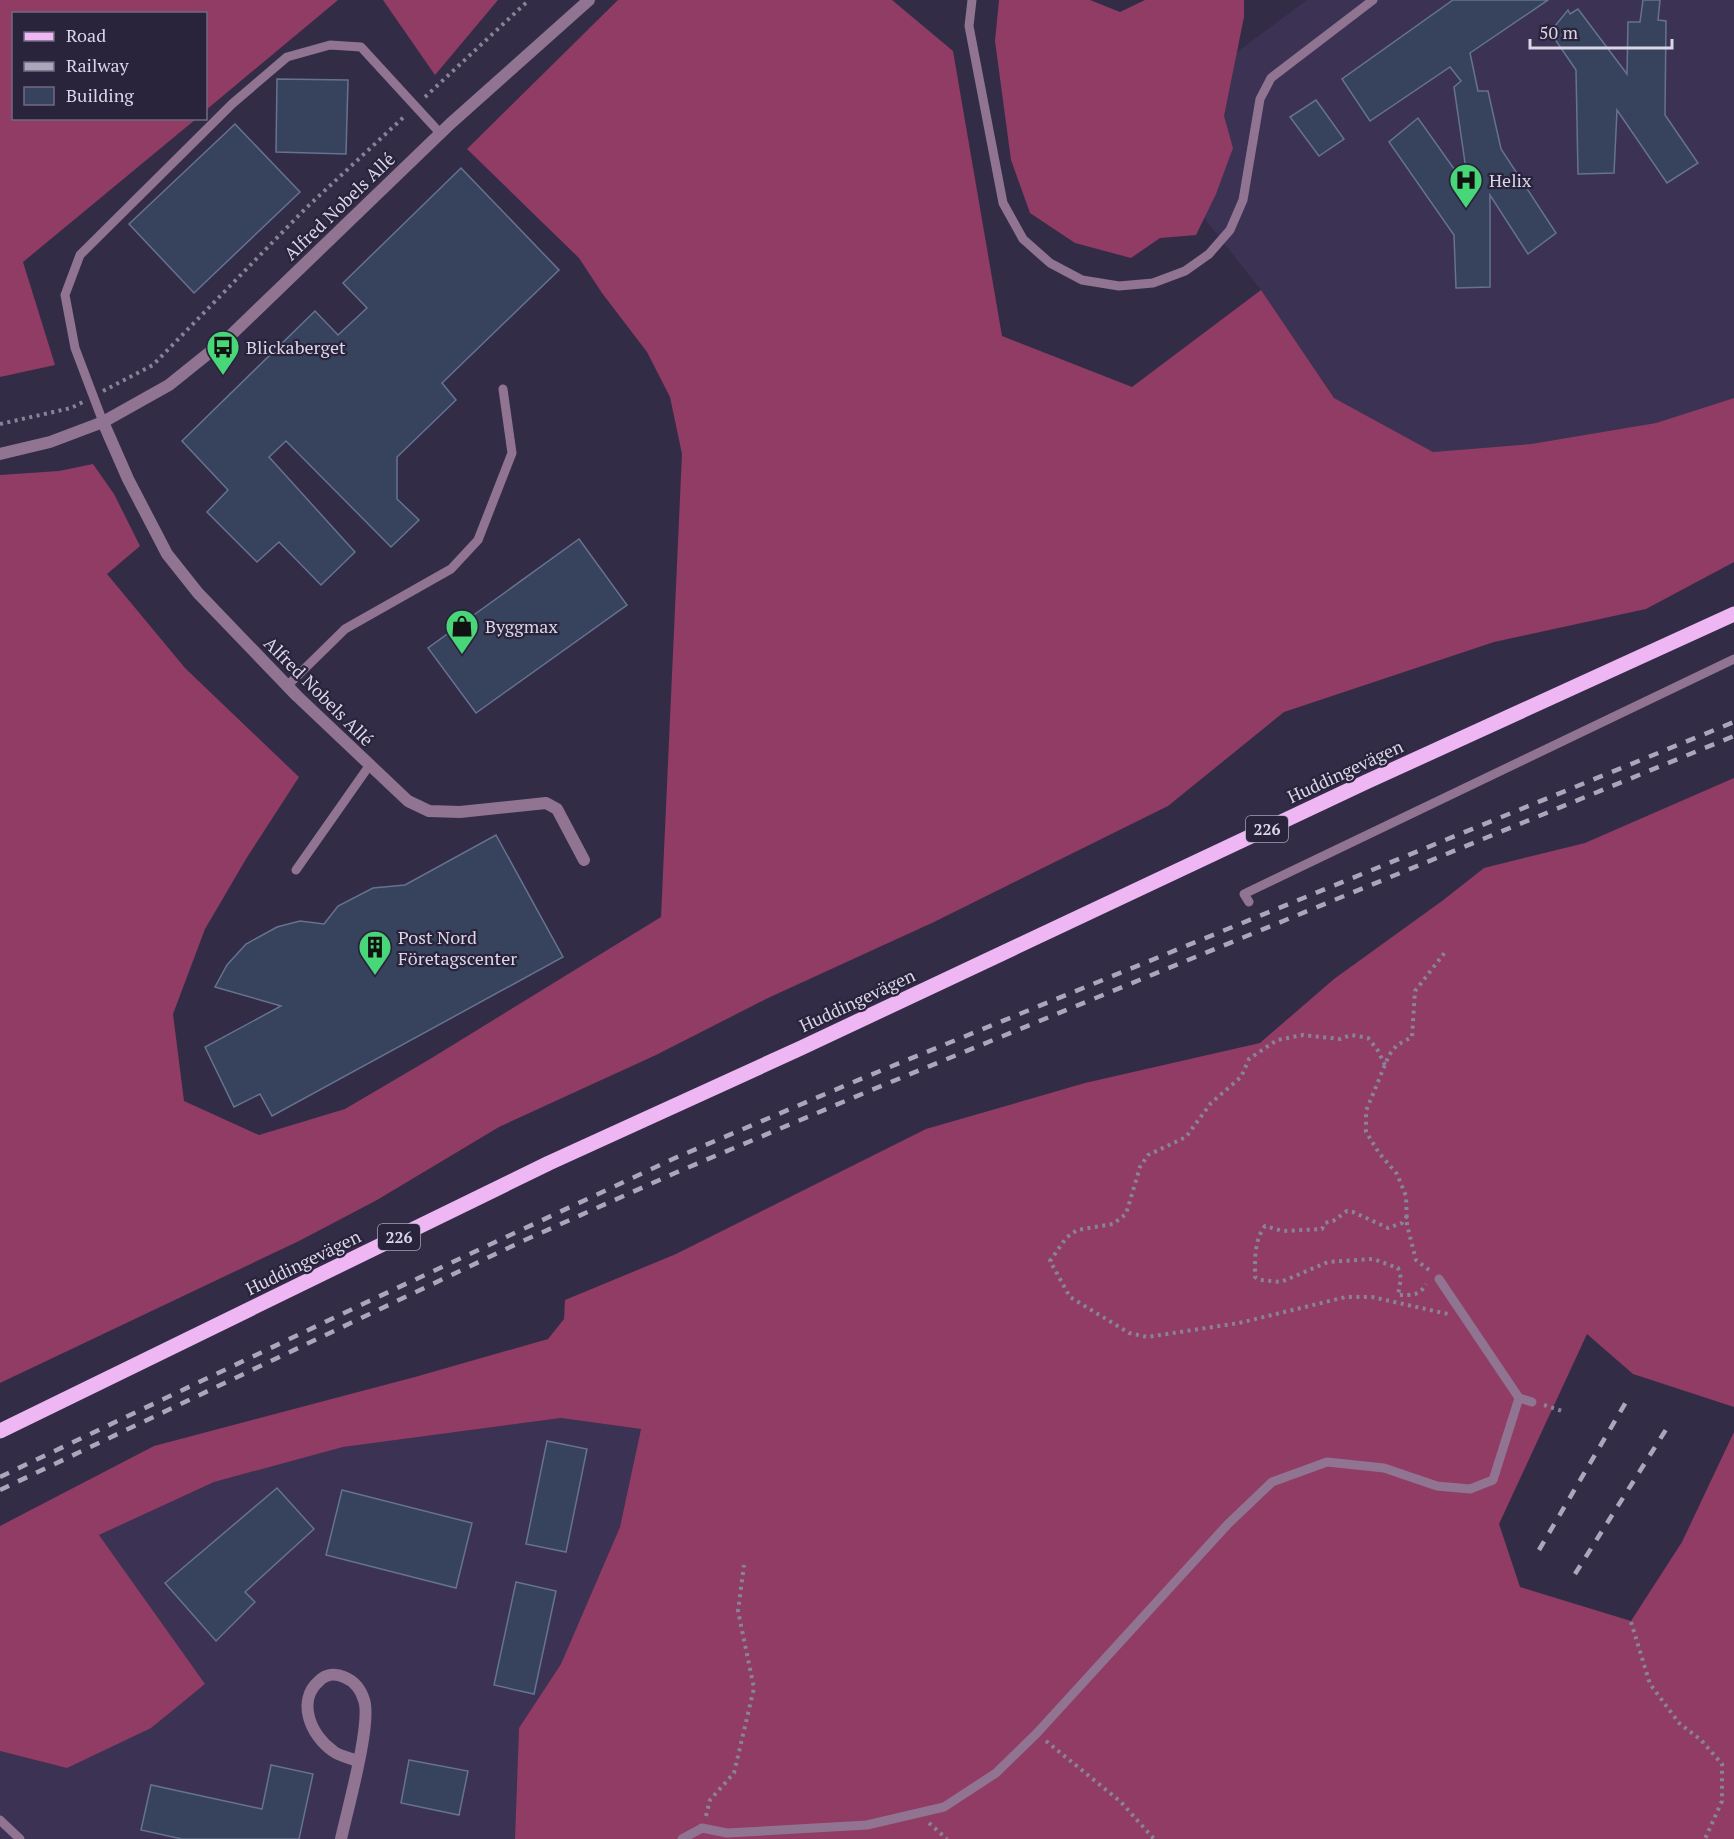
<svg xmlns="http://www.w3.org/2000/svg" width="1734" height="1839" font-family="'PT Serif',serif">
<style>
.built{fill:#3c3354}
.forest{fill:#903c65}
.building{fill:#37425d;stroke:#667390;stroke-width:1.5}
.lines{fill:none;stroke-linecap:round;stroke-linejoin:round}
.path{stroke:#898399;stroke-width:4;stroke-dasharray:3 4.5;stroke-linecap:butt}
.service{stroke:#907492;stroke-width:9}
.minor{stroke:#907492;stroke-width:12}
.primary{stroke:#efb6f4;stroke-width:15}
.rail{stroke:#aba6ba;stroke-width:4.5;stroke-dasharray:10 10;stroke-linecap:butt}
.labels{text-anchor:middle;dominant-baseline:central;stroke-width:4.5;stroke-linejoin:round;paint-order:stroke}
.shield{fill:#29233c;stroke:#a5a0b4;stroke-width:1.5}
.shield-label{font-size:16px;font-weight:bold;fill:#dad6e7}
.poi-label{font-size:18px;fill:#dad6e7;stroke:#29233c;text-anchor:start}
.street-label{font-size:18px;fill:#dad6e7;stroke:#29233c}
</style>
<rect width="100%" height="100%" fill="#332c47"/>
<g class="built">
<path d="M 1307,0 L 1734,0 L 1734,398 L 1656,423 L 1531,444 L 1433,452 L 1334,398 L 1261,290 L 1134,129 Z"/>
<path d="M 561,1418 L 641,1429 L 620,1527 L 561,1664 L 519,1728 L 515,1839 L 0,1839 L 0,1751 L 67,1768 L 205,1685 L 99,1535 L 214,1482 L 343,1447 Z"/>
</g>
<g class="forest">
<path d="M 0,0 L 338,0 L 206,110 L 206,14 L 14,14 L 14,118 L 196,119 L 23,262 L 55,365 L 0,377 Z"/>
<path d="M 383,0 L 498,0 L 435,75 Z"/>
<path d="M 618,0 L 892,0 L 953,51 L 1002,336 L 1132,387 L 1261,290 L 1334,398 L 1433,452 L 1531,444 L 1656,423 L 1734,398 L 1734,562 L 1646,609 L 1494,642 L 1284,712 L 1168,806 L 934,922 L 768,998 L 656,1055 L 499,1127 L 377,1200 L 299,1241 L 0,1383 L 0,475 L 59,471 L 93,464 L 114,494 L 140,546 L 107,574 L 185,668 L 299,777 L 246,859 L 205,929 L 173,1014 L 184,1101 L 259,1135 L 345,1109 L 430,1059 L 661,917 L 682,454 L 670,397 L 647,352 L 602,293 L 579,258 L 467,149 Z"/>
<path d="M 999,0 L 1090,0 L 1120,12 L 1145,0 L 1244,0 L 1244,17 L 1224,116 L 1233,148 L 1216,194 L 1196,235 L 1160,238 L 1131,258 L 1075,243 L 1030,213 L 1011,160 L 995,41 Z"/>
<path d="M 1734,778 L 1734,1407 L 1633,1374 L 1587,1334 L 1499,1524 L 1520,1587 L 1631,1621 L 1682,1542 L 1734,1432 L 1734,1839 L 515,1839 L 519,1728 L 561,1664 L 620,1527 L 641,1429 L 561,1418 L 343,1447 L 214,1482 L 99,1535 L 205,1684 L 151,1728 L 67,1768 L 0,1751 L 0,1526 L 154,1446 L 415,1377 L 548,1339 L 564,1319 L 565,1300 L 676,1254 L 926,1129 L 1085,1083 L 1260,1043 L 1334,979 L 1442,901 L 1484,868 L 1585,843 Z"/>
</g>
<g class="building">
<path d="M 1453,0 L 1548,0 L 1470,53 L 1478,91 L 1488,91 L 1501,149 L 1556,233 L 1528,254 L 1490,195 L 1490,287 L 1456,288 L 1454,235 L 1389,142 L 1418,118 L 1469,190 L 1454,87 L 1461,81 L 1450,67 L 1370,121 L 1342,79 Z"/>
<path d="M 1643,0 L 1660,0 L 1658,20 L 1666,21 L 1665,115 L 1698,163 L 1667,183 L 1617,110 L 1614,173 L 1578,174 L 1576,70 L 1550,32 L 1568,10 L 1570,14 L 1578,9 L 1627,74 L 1628,22 L 1640,22 Z"/>
<path d="M 277,79 L 348,80 L 346,154 L 276,152 Z"/>
<path d="M 1316,100 L 1344,139 L 1319,156 L 1290,117 Z"/>
<path d="M 235,124 L 300,192 L 194,293 L 129,224 Z"/>
<path d="M 461,168 L 559,270 L 442,383 L 456,400 L 397,457 L 397,499 L 419,520 L 391,547 L 286,441 L 269,457 L 355,552 L 321,585 L 279,542 L 257,562 L 207,512 L 228,490 L 182,441 L 315,311 L 338,335 L 367,308 L 343,283 Z"/>
<path d="M 579,539 L 627,605 L 476,713 L 428,648 Z"/>
<path d="M 496,835 L 563,957 L 272,1116 L 260,1094 L 234,1107 L 205,1047 L 281,1006 L 215,987 L 227,965 L 246,944 L 277,927 L 300,921 L 324,924 L 338,906 L 373,888 L 405,885 Z"/>
<path d="M 547,1441 L 587,1449 L 566,1552 L 526,1544 Z"/>
<path d="M 277,1488 L 314,1529 L 245,1592 L 255,1602 L 216,1641 L 165,1583 Z"/>
<path d="M 342,1490 L 472,1523 L 456,1588 L 326,1555 Z"/>
<path d="M 516,1582 L 556,1591 L 534,1694 L 494,1685 Z"/>
<path d="M 409,1760 L 468,1771 L 459,1815 L 401,1803 Z"/>
<path d="M 271,1765 L 313,1774 L 299,1839 L 182,1839 L 141,1830 L 151,1785 L 262,1809 Z"/>
</g>
<g class="lines">
<g class="path">
<path d="M 425,97 L 529,0"/>
<path d="M 103,391 L 153,365 L 306,208 L 406,115"/>
<path d="M 0,424 L 71,408 L 83,402"/>
<path d="M 1385,1065 L 1377,1049 L 1368,1038 L 1351,1035 L 1340,1039 L 1303,1035 L 1277,1040 L 1249,1059 L 1241,1077 L 1211,1103 L 1186,1137 L 1148,1155 L 1140,1167 L 1126,1214 L 1113,1224 L 1077,1230 L 1066,1238 L 1050,1261 L 1070,1297 L 1129,1333 L 1147,1337 L 1239,1323 L 1346,1297 L 1372,1297 L 1448,1314"/>
<path d="M 1407,1216 L 1402,1223 L 1388,1228 L 1353,1212 L 1347,1211 L 1333,1221 L 1325,1223 L 1322,1229 L 1283,1231 L 1265,1226 C 1254,1241 1255,1259 1255,1277 L 1260,1280 L 1281,1282 L 1328,1262 L 1373,1259 L 1398,1268 L 1401,1278 L 1398,1295 C 1411,1295 1420,1296 1426,1284"/>
<path d="M 1429,1270 L 1416,1260 L 1407,1225 L 1406,1196 L 1397,1174 L 1379,1153 L 1366,1132 L 1366,1111 L 1389,1055 L 1397,1045 L 1412,1037 L 1415,991 L 1446,951"/>
<path d="M 1544,1405 L 1562,1411"/>
<path d="M 1631,1622 L 1650,1684 L 1679,1723 L 1701,1740 L 1722,1764 L 1722,1801 L 1705,1839"/>
<path d="M 1046,1741 L 1121,1802 L 1154,1839"/>
<path d="M 706,1816 L 710,1800 L 734,1773 L 754,1688 L 738,1611 L 744,1565"/>
<path d="M 929,1823 L 947,1839"/>
</g>
<g class="service">
<path d="M 972,0 L 969,26 L 1003,203 L 1023,239 L 1050,263 L 1082,280 L 1119,286 L 1153,283 L 1185,271 L 1209,254 L 1230,230 L 1243,200 L 1260,99 L 1271,78 L 1373,0"/>
<path d="M 103,422 L 75,348 L 65,295 L 80,255 L 232,104 L 287,57 L 330,45 L 361,47 L 440,133"/>
<path d="M 287,686 L 345,629 L 451,569 L 478,540 L 512,453 L 503,389"/>
<path d="M 296,870 L 369,766"/>
<path d="M 1249,902 L 1244,894 L 1734,659"/>
<path d="M 1519,1398 L 1532,1402"/>
<path d="M 0,1820 L 20,1839"/>
<path d="M 682,1839 L 702,1828 L 727,1833 L 867,1825 L 944,1807 L 996,1773 L 1037,1733 L 1228,1524 L 1272,1482 L 1327,1462 L 1384,1468 L 1437,1486 L 1470,1489 L 1493,1480 L 1519,1398 L 1439,1279"/>
</g>
<g class="minor">
<path d="M 103,422 L 128,479 L 167,554 L 198,593 L 297,696 L 408,801 L 429,811 L 460,812 L 546,803 L 557,809 L 584,860"/>
<path d="M 0,454 L 50,442 L 103,422 L 169,385 L 230,336 L 450,124 L 589,0"/>
<path d="M 341,1839 C 347,1811 372,1723 364,1700 C 361,1690 354,1681 344,1677 C 335,1673 326,1674 319,1681 C 296,1701 311,1736 333,1751 C 339,1756 350,1758 358,1761"/>
</g>
<path class="primary" d="M 0,1431 L 549,1163 L 801,1048 L 1366,782 L 1734,614"/>
<g class="rail">
<path d="M 0,1477 L 365,1303 L 675,1158 L 863,1078 L 1734,722"/>
<path d="M 0,1490 L 525,1240 L 675,1173 L 869,1091 L 1734,736"/>
<path d="M 1539,1550 L 1629,1397"/>
<path d="M 1575,1574 L 1667,1428"/>
</g>
</g>
<defs>
<symbol id="hospital-pin" viewBox="-11 -11 22 30"><path d="M0 17L-7.5 6A9.5 9.5 0 1 1 7.5 6Z" fill="#48d778" stroke="#29233c"/><path d="M-5-5h3v3.5h4V-5h3V5h-3V1.5h-4V5h-3Z" fill="#111"/></symbol>
<symbol id="bus-pin" viewBox="-11 -11 22 30"><path d="M0 17L-7.5 6A9.5 9.5 0 1 1 7.5 6Z" fill="#48d778" stroke="#29233c"/><path d="M-5-6H5V4H4V6H2V4H-2V6H-4V4H-5ZM-3.5-4V0h7V-4ZM-3.5 1.2v1.5H-2V1.2ZM2 1.2v1.5H3.5V1.2Z" fill="#111"/></symbol>
<symbol id="shop-pin" viewBox="-11 -11 22 30"><path d="M0 17L-7.5 6A9.5 9.5 0 1 1 7.5 6Z" fill="#48d778" stroke="#29233c"/><path d="M-5-2.5h2.3a2.7 3.5 0 0 1 5.4 0H5L5.5 6h-11ZM-1.5-2.5h3a1.5 2.3 0 0 0-3 0Z" fill="#111"/></symbol>
<symbol id="building-pin" viewBox="-11 -11 22 30"><path d="M0 17L-7.5 6A9.5 9.5 0 1 1 7.5 6Z" fill="#48d778" stroke="#29233c"/><path d="M-4-6H4V6H1V3H-1V6H-4ZM-2.5-4.3h1.7v1.8h-1.7ZM.8-4.3h1.7v1.8H.8ZM-2.5-1h1.7V.8h-1.7ZM.8-1h1.7V.8H.8Z" fill="#111"/></symbol>
</defs>
<g fill-rule="evenodd">
<use href="#hospital-pin" x="1447" y="161" width="38" height="52"/>
<use href="#bus-pin" x="204" y="328" width="38" height="52"/>
<use href="#shop-pin" x="443" y="607" width="38" height="52"/>
<use href="#building-pin" x="356" y="928" width="38" height="52"/>
</g>
<g class="labels">
<g class="shield">
<rect x="1246" y="816" width="42" height="26" rx="4.5"/>
<rect x="378" y="1224" width="42" height="26" rx="4.5"/>
</g>
<g class="shield-label">
<text x="1267" y="829">226</text>
<text x="399" y="1237">226</text>
</g>
<g class="poi-label">
<text x="1489" y="180">Helix</text>
<text x="246" y="347">Blickaberget</text>
<text x="485" y="626">Byggmax</text>
<text x="398" y="937">Post Nord<tspan x="398" dy="21">Företagscenter</tspan></text>
</g>
<g class="street-label">
<text transform="translate(339 206) rotate(-44)">Alfred Nobels Allé</text>
<text transform="translate(319 691) rotate(45)">Alfred Nobels Allé</text>
<text transform="translate(1345 771) rotate(-25)">Huddingevägen</text>
<text transform="translate(857 1000) rotate(-25)">Huddingevägen</text>
<text transform="translate(303 1262) rotate(-26)">Huddingevägen</text>
</g>
</g>
<rect x="12" y="12" width="195" height="108" fill="#29233c" stroke="#706b80" stroke-width="1.5"/>
<rect x="24" y="32" width="30" height="9" fill="#efb6f4" stroke="#706b80" stroke-width="1.5"/>
<text x="66" y="42" font-size="18" fill="#dad6e7">Road</text>
<rect x="24" y="62" width="30" height="9" fill="#aba6ba" stroke="#706b80" stroke-width="1.5"/>
<text x="66" y="72" font-size="18" fill="#dad6e7">Railway</text>
<rect x="24" y="87" width="30" height="18" fill="#37425d" stroke="#706b80" stroke-width="1.5"/>
<text x="66" y="102" font-size="18" fill="#dad6e7">Building</text>
<path d="M1530 39v9h142v-9" fill="none" stroke="#dad6e7" stroke-width="3"/>
<text x="1539" y="39" font-size="18" fill="#dad6e7" stroke="#29233c" stroke-width="4.5" paint-order="stroke">50 m</text>
</svg>
